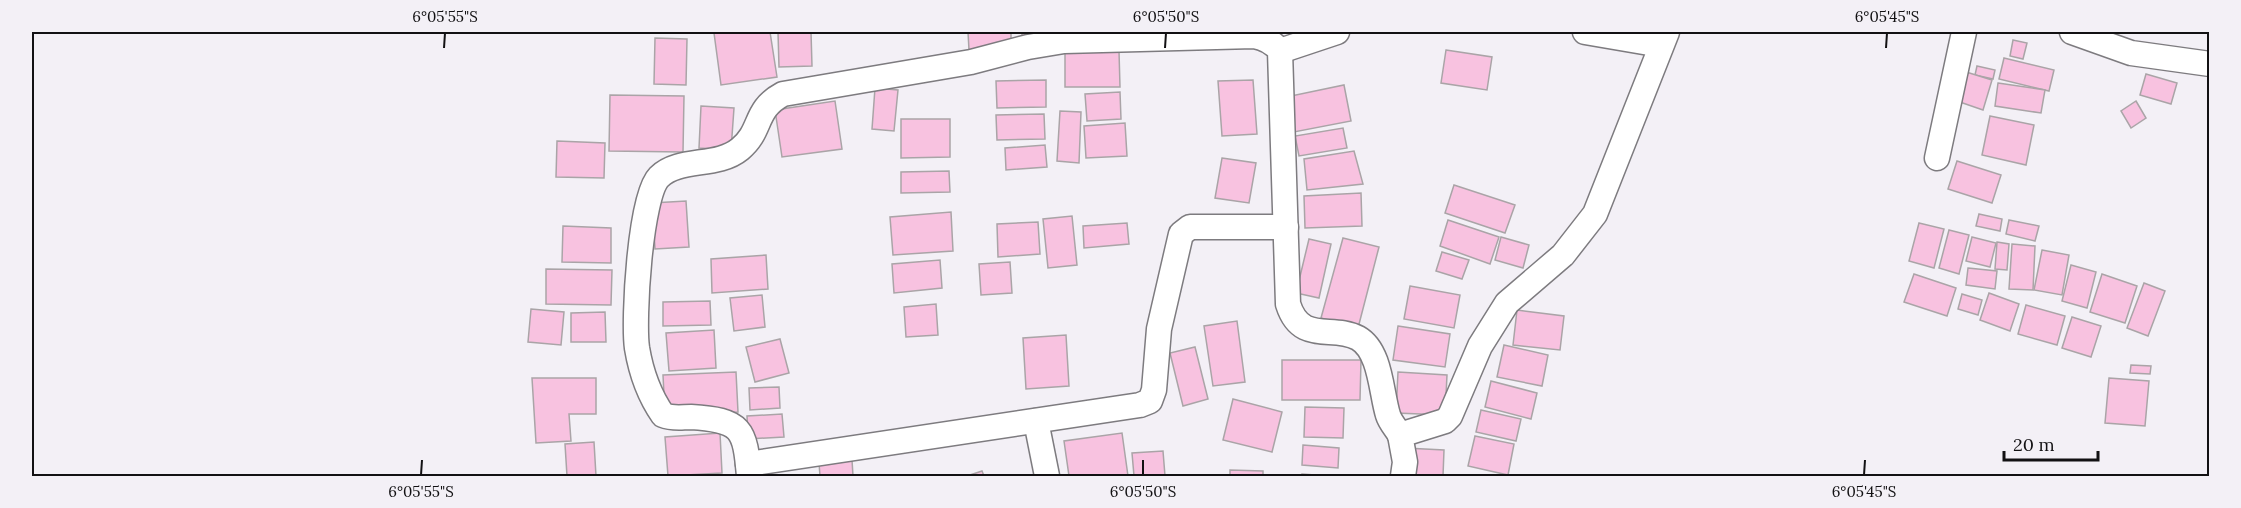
<svg xmlns="http://www.w3.org/2000/svg" width="2241" height="508" font-family="Lora,serif">
<style>
.building{fill:#f8c2e0;stroke:#aaa4a7;stroke-width:1.5}
.lines{fill:none;stroke-linecap:round;stroke-linejoin:round}
.street-casing{stroke:#7d7b7f;stroke-width:27}
.street{stroke:#fff;stroke-width:24}
.ticks{fill:none;stroke:#121113;stroke-width:2}
.neatline{fill:none;stroke:#121113;stroke-width:2}
.ticks-label{font-size:15px;text-anchor:middle;fill:#121113}
</style>
<rect width="100%" height="100%" fill="#f3f0f6"/>
<g class="building">
<path d="M 725,32 L 770,32 L 777,77 L 721,85 L 714,33 Z"/>
<path d="M 778,32 L 811,32 L 812,66 L 779,67 Z"/>
<path d="M 968,32 L 1011,32 L 1011,49 L 969,50 Z"/>
<path d="M 1022,32 L 1059,32 L 1022,41 Z"/>
<path d="M 655,38 L 687,39 L 686,85 L 654,84 Z"/>
<path d="M 2013,40 L 2027,43 L 2023,59 L 2010,56 Z"/>
<path d="M 1446,50 L 1492,57 L 1487,90 L 1441,83 Z"/>
<path d="M 1119,51 L 1120,87 L 1065,87 L 1065,52 Z"/>
<path d="M 2004,58 L 2054,70 L 2049,91 L 1999,79 Z"/>
<path d="M 1977,66 L 1995,70 L 1993,79 L 1975,75 Z"/>
<path d="M 1963,71 L 1992,80 L 1983,110 L 1954,100 Z"/>
<path d="M 2146,74 L 2177,83 L 2171,104 L 2140,95 Z"/>
<path d="M 1046,80 L 1046,107 L 997,108 L 996,81 Z"/>
<path d="M 1253,80 L 1257,134 L 1222,136 L 1218,81 Z"/>
<path d="M 1998,83 L 2045,90 L 2041,113 L 1995,106 Z"/>
<path d="M 1344,85 L 1351,121 L 1294,132 L 1286,97 Z"/>
<path d="M 875,88 L 898,90 L 894,131 L 872,129 Z"/>
<path d="M 1120,92 L 1121,119 L 1087,121 L 1085,94 Z"/>
<path d="M 610,95 L 684,96 L 683,152 L 609,151 Z"/>
<path d="M 835,101 L 842,149 L 782,157 L 775,110 Z"/>
<path d="M 2136,101 L 2146,118 L 2131,128 L 2121,111 Z"/>
<path d="M 701,106 L 734,108 L 731,150 L 699,148 Z"/>
<path d="M 1060,111 L 1081,112 L 1079,163 L 1057,161 Z"/>
<path d="M 1044,114 L 1045,139 L 997,140 L 996,115 Z"/>
<path d="M 1990,116 L 2034,125 L 2026,165 L 1982,155 Z"/>
<path d="M 901,119 L 950,119 L 950,157 L 901,158 Z"/>
<path d="M 1125,123 L 1127,156 L 1086,158 L 1084,126 Z"/>
<path d="M 1343,128 L 1347,148 L 1299,156 L 1295,136 Z"/>
<path d="M 557,141 L 605,143 L 604,178 L 556,177 Z"/>
<path d="M 1045,145 L 1047,167 L 1006,170 L 1005,148 Z"/>
<path d="M 1354,151 L 1363,184 L 1307,190 L 1304,159 Z"/>
<path d="M 1222,158 L 1256,163 L 1249,203 L 1215,198 Z"/>
<path d="M 1957,161 L 2001,175 L 1992,203 L 1948,189 Z"/>
<path d="M 949,171 L 950,192 L 901,193 L 901,172 Z"/>
<path d="M 1454,185 L 1515,205 L 1505,233 L 1445,213 Z"/>
<path d="M 1361,193 L 1362,226 L 1305,228 L 1304,196 Z"/>
<path d="M 686,201 L 689,247 L 655,249 L 652,203 Z"/>
<path d="M 951,212 L 953,251 L 893,255 L 890,217 Z"/>
<path d="M 1979,214 L 2002,219 L 2000,231 L 1976,226 Z"/>
<path d="M 1072,216 L 1077,265 L 1048,268 L 1043,219 Z"/>
<path d="M 1448,220 L 1499,237 L 1490,264 L 1440,246 Z"/>
<path d="M 2009,220 L 2039,226 L 2035,241 L 2006,234 Z"/>
<path d="M 1038,222 L 1040,254 L 998,257 L 997,224 Z"/>
<path d="M 1127,223 L 1129,244 L 1084,248 L 1083,226 Z"/>
<path d="M 1919,223 L 1944,229 L 1934,268 L 1909,261 Z"/>
<path d="M 563,226 L 611,228 L 611,263 L 562,262 Z"/>
<path d="M 1949,230 L 1969,235 L 1959,274 L 1939,268 Z"/>
<path d="M 1501,237 L 1529,245 L 1523,268 L 1495,260 Z"/>
<path d="M 1972,237 L 1996,243 L 1990,267 L 1966,261 Z"/>
<path d="M 1343,238 L 1379,247 L 1358,328 L 1321,318 Z"/>
<path d="M 1309,239 L 1331,244 L 1319,298 L 1296,293 Z"/>
<path d="M 1997,242 L 2009,244 L 2007,270 L 1995,269 Z"/>
<path d="M 2012,244 L 2035,246 L 2033,290 L 2009,289 Z"/>
<path d="M 2042,250 L 2069,255 L 2062,295 L 2034,290 Z"/>
<path d="M 1442,252 L 1469,260 L 1462,279 L 1436,271 Z"/>
<path d="M 766,255 L 768,289 L 712,293 L 711,259 Z"/>
<path d="M 940,260 L 942,288 L 894,293 L 892,264 Z"/>
<path d="M 1010,262 L 1012,293 L 981,295 L 979,264 Z"/>
<path d="M 2071,265 L 2096,272 L 2087,308 L 2062,301 Z"/>
<path d="M 1968,268 L 1997,271 L 1995,289 L 1966,285 Z"/>
<path d="M 546,269 L 612,270 L 611,305 L 546,304 Z"/>
<path d="M 1914,274 L 1956,288 L 1947,316 L 1904,302 Z"/>
<path d="M 2102,274 L 2137,286 L 2125,323 L 2090,312 Z"/>
<path d="M 2144,283 L 2165,291 L 2148,336 L 2127,328 Z"/>
<path d="M 1410,286 L 1460,295 L 1454,328 L 1404,319 Z"/>
<path d="M 1989,293 L 2019,304 L 2010,331 L 1980,320 Z"/>
<path d="M 1962,294 L 1982,300 L 1978,315 L 1958,309 Z"/>
<path d="M 762,295 L 765,327 L 734,331 L 730,298 Z"/>
<path d="M 710,301 L 711,325 L 663,326 L 663,302 Z"/>
<path d="M 936,304 L 938,335 L 906,337 L 904,307 Z"/>
<path d="M 2026,305 L 2065,316 L 2057,345 L 2018,334 Z"/>
<path d="M 531,309 L 564,312 L 561,345 L 528,342 Z"/>
<path d="M 1517,310 L 1564,316 L 1560,350 L 1513,345 Z"/>
<path d="M 605,312 L 606,342 L 571,342 L 571,313 Z"/>
<path d="M 2072,317 L 2101,326 L 2091,357 L 2062,348 Z"/>
<path d="M 1237,321 L 1245,382 L 1213,386 L 1204,326 Z"/>
<path d="M 1398,326 L 1450,334 L 1445,367 L 1393,360 Z"/>
<path d="M 714,330 L 716,368 L 669,371 L 666,333 Z"/>
<path d="M 1066,335 L 1069,386 L 1026,389 L 1023,338 Z"/>
<path d="M 780,339 L 789,373 L 755,382 L 746,347 Z"/>
<path d="M 1504,345 L 1548,355 L 1542,386 L 1497,377 Z"/>
<path d="M 1195,347 L 1208,399 L 1183,406 L 1170,353 Z"/>
<path d="M 1282,360 L 1361,360 L 1360,400 L 1282,400 Z"/>
<path d="M 2131,365 L 2151,366 L 2150,374 L 2130,373 Z"/>
<path d="M 736,372 L 738,412 L 665,415 L 663,375 Z"/>
<path d="M 1398,372 L 1447,375 L 1445,415 L 1396,413 Z"/>
<path d="M 532,378 L 596,378 L 596,414 L 569,414 L 571,441 L 536,443 Z"/>
<path d="M 2109,378 L 2149,381 L 2145,426 L 2105,423 Z"/>
<path d="M 1491,381 L 1537,393 L 1531,419 L 1485,407 Z"/>
<path d="M 779,387 L 780,408 L 750,410 L 749,388 Z"/>
<path d="M 1233,399 L 1282,412 L 1272,452 L 1223,440 Z"/>
<path d="M 1305,407 L 1344,408 L 1343,438 L 1304,437 Z"/>
<path d="M 1481,410 L 1521,419 L 1516,441 L 1476,432 Z"/>
<path d="M 782,414 L 784,437 L 748,439 L 747,416 Z"/>
<path d="M 720,433 L 722,473 L 668,476 L 665,437 Z"/>
<path d="M 1122,433 L 1128,476 L 1069,476 L 1064,441 Z"/>
<path d="M 1475,436 L 1514,444 L 1508,475 L 1468,466 Z"/>
<path d="M 594,442 L 596,476 L 567,476 L 565,444 Z"/>
<path d="M 1303,445 L 1339,448 L 1338,468 L 1302,465 Z"/>
<path d="M 1405,448 L 1444,450 L 1443,476 L 1404,476 Z"/>
<path d="M 1163,451 L 1165,476 L 1134,476 L 1132,453 Z"/>
<path d="M 852,460 L 853,476 L 820,476 L 819,463 Z"/>
<path d="M 1230,470 L 1263,471 L 1263,476 L 1230,476 Z"/>
<path d="M 982,471 L 984,476 L 967,476 Z"/>
<path d="M 1302,474 L 1328,476 L 1302,476 Z"/>
</g>
<g class="lines">
<defs>
<g id="street">
<path d="M 1585,32 L 1661,45"/>
<path d="M 2072,32 L 2131,53 L 2210,64"/>
<path d="M 1280,51 L 1337,32"/>
<path d="M 1937,158 L 1964,32"/>
<path d="M 1036,421 L 1047,476"/>
<path d="M 748,464 L 1140,405 L 1150,401 L 1154,390 L 1159,329 L 1181,234 L 1190,227 L 1286,227"/>
<path d="M 749,476 C 745,429 742,420 691,417 C 682,417 673,419 663,415 C 649,395 641,372 637,348 C 633,320 640,196 659,177 C 679,157 717,168 740,149 C 763,130 753,110 783,94 L 971,62 L 1028,47 L 1064,41 L 1254,36 C 1265,38 1273,42 1280,51 L 1288,304 C 1301,345 1332,324 1358,338 C 1381,351 1381,393 1388,415 C 1390,422 1396,428 1400,435"/>
<path d="M 1403,476 L 1405,462 L 1400,435 L 1445,421 L 1450,416 L 1480,346 L 1507,303 L 1563,255 L 1595,214 L 1667,32"/>
</g>
</defs>
<use href="#street" class="street-casing"/>
<use href="#street" class="street"/>
</g>
<path class="ticks" d="M 444,48 L 445,33M 1165,48 L 1166,33M 1886,48 L 1887,33M 421,475 L 422,460M 1143,475 L 1143,460M 1864,475 L 1865,460"/>
<rect width="2241" height="508" fill="none" stroke="#f3f0f6" stroke-width="66"/>
<path d="M2004 451v9h94v-9" fill="none" stroke="#121113" stroke-width="3"/>
<text x="2013" y="451" font-size="18" fill="#121113" stroke="#f3f0f6" stroke-width="4.5" paint-order="stroke">20 m</text>
<rect x="33" y="33" width="2175" height="442" class="neatline"/>
<g class="ticks-label">
<text x="445" y="22">6°05'55"S</text>
<text x="1166" y="22">6°05'50"S</text>
<text x="1887" y="22">6°05'45"S</text>
<text x="421" y="497">6°05'55"S</text>
<text x="1143" y="497">6°05'50"S</text>
<text x="1864" y="497">6°05'45"S</text>
</g>
</svg>
